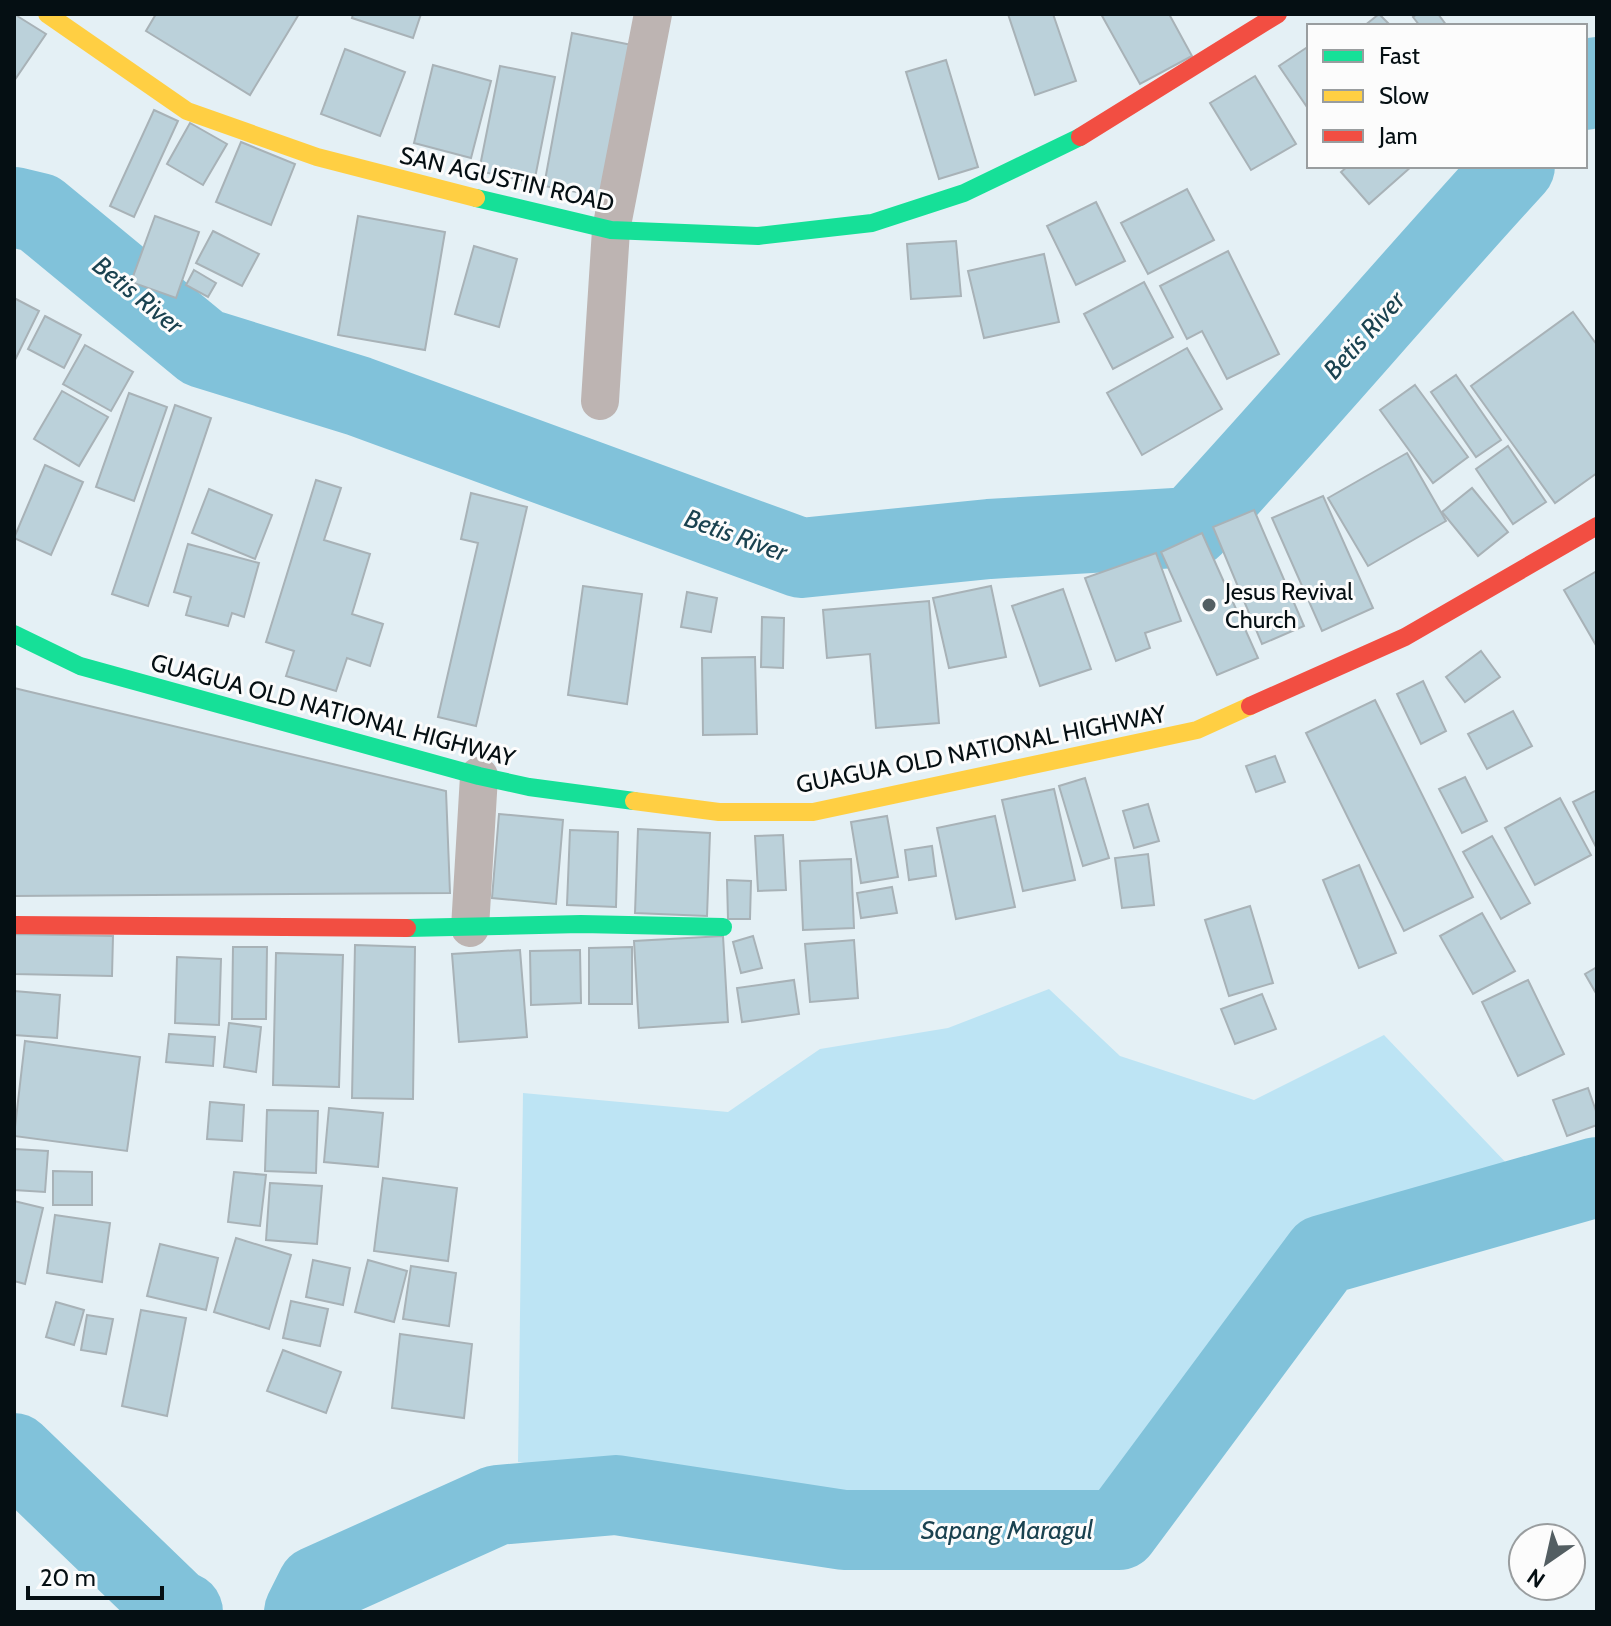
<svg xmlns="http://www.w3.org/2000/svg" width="1611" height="1626" font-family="Cabin,sans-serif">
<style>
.green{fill:#bde4f4}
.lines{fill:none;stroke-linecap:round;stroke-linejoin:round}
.river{stroke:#81c2da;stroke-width:80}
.building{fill:#bbd1da;stroke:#a8b2b7;stroke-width:2}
.street{stroke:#bdb4b2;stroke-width:38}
.fast{stroke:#16e098;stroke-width:18}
.slow{stroke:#ffcf43;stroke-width:18}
.jam{stroke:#f24e42;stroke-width:18}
.poi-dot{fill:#535e62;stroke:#fcfcfc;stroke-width:3}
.labels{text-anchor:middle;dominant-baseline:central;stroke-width:6;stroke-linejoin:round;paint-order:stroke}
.street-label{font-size:24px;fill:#050f13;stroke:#fcfcfc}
.poi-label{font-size:24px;fill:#050f13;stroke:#fcfcfc;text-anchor:start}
.water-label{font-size:26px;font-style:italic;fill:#1a4250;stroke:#fcfcfc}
</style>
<rect width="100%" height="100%" fill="#e4f0f5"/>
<path class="green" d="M 1049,989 L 1120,1056 L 1254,1100 L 1384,1035 L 1512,1169 L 1317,1249 L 1110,1513 L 848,1514 L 518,1462 L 523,1093 L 728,1112 L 820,1049 L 948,1028 Z"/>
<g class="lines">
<g class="river">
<path d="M 1585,90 L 1597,77"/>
<path d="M 14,207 L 39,213 L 203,348 L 358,396 L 801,558 L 989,539 L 1192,527 C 1302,408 1406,285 1515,166"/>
<path d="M 14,1453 L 176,1609 L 183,1612"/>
<path d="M 304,1612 L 317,1586 L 497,1505 L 616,1495 L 844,1530 L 1119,1530 L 1323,1255 L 1597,1177"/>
</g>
</g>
<g class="building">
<path d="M 14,14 L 46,34 L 14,81 Z"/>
<path d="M 156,14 L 299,14 L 250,95 L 146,31 Z"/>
<path d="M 353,14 L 421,14 L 413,38 L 352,18 Z"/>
<path d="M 1008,14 L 1053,14 L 1076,81 L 1035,95 Z"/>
<path d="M 1101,14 L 1169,14 L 1192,56 L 1140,84 Z"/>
<path d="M 1379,14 L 1391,26 L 1364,26 Z"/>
<path d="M 1417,14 L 1438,14 L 1447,26 L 1420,26 L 1413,17 Z"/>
<path d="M 572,33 L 632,45 L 604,197 L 544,186 Z"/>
<path d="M 1309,46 L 1309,110 L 1279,66 Z"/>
<path d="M 345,49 L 405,72 L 380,136 L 321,114 Z"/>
<path d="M 946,60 L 978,167 L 939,179 L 906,72 Z"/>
<path d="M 433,65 L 491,81 L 471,158 L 414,143 Z"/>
<path d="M 500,66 L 555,77 L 534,183 L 479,171 Z"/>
<path d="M 1255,76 L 1296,144 L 1251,170 L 1210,103 Z"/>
<path d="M 154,110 L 178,121 L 134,217 L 110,206 Z"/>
<path d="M 190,123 L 227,144 L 203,185 L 167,164 Z"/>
<path d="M 241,142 L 295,164 L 271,225 L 216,202 Z"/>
<path d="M 1348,166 L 1412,166 L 1369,204 L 1341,172 Z"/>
<path d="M 1187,189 L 1214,240 L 1148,274 L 1121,223 Z"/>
<path d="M 1096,202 L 1125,261 L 1076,285 L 1047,226 Z"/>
<path d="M 155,216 L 199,232 L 176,298 L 131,282 Z"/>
<path d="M 358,216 L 445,232 L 425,350 L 338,335 Z"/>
<path d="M 213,231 L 259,254 L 242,286 L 196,263 Z"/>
<path d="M 956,241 L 961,296 L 911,299 L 907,244 Z"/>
<path d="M 474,246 L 517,259 L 499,327 L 455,314 Z"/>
<path d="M 1228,251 L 1279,354 L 1227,379 L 1202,331 L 1187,339 L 1160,286 Z"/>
<path d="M 1044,254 L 1059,322 L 984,338 L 968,271 Z"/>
<path d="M 194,270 L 216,283 L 208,297 L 186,285 Z"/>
<path d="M 1144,282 L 1173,337 L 1113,369 L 1084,314 Z"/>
<path d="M 14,298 L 39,311 L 14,362 Z"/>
<path d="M 1573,312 L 1597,345 L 1597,473 L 1555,503 L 1471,386 Z"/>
<path d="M 45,316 L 81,335 L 64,368 L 28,349 Z"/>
<path d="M 85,345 L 133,372 L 111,411 L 63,384 Z"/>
<path d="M 1187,348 L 1222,409 L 1142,455 L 1107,393 Z"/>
<path d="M 1456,375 L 1501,440 L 1476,457 L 1431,392 Z"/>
<path d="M 1415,385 L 1468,457 L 1433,483 L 1380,410 Z"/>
<path d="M 62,391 L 108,417 L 79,466 L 34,439 Z"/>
<path d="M 129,393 L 167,407 L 134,501 L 96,487 Z"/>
<path d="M 175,405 L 211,418 L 148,606 L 112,594 Z"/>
<path d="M 1508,446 L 1546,502 L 1513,524 L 1476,469 Z"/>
<path d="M 1407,453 L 1446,521 L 1368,566 L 1328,498 Z"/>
<path d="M 45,465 L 83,482 L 51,555 L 14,538 Z"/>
<path d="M 316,480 L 341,488 L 324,540 L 370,554 L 352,614 L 383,624 L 370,666 L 347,658 L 336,691 L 286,676 L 294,651 L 266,642 Z"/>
<path d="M 1472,488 L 1508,532 L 1478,556 L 1442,512 Z"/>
<path d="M 209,489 L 272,515 L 255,559 L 192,533 Z"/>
<path d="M 471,493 L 527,507 L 476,726 L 438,717 L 478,543 L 461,539 Z"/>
<path d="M 1323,496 L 1373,608 L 1322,631 L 1272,518 Z"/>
<path d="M 1254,510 L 1304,626 L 1262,644 L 1213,527 Z"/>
<path d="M 1202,533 L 1258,658 L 1217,675 L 1161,552 Z"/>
<path d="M 188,544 L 259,563 L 244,617 L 232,613 L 228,626 L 186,615 L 191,597 L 174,592 Z"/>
<path d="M 1156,553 L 1181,621 L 1145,633 L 1150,648 L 1116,661 L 1085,578 Z"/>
<path d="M 1597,571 L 1597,647 L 1564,590 Z"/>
<path d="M 583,586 L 642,594 L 627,704 L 568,695 Z"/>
<path d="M 991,586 L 1006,657 L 949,668 L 933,598 Z"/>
<path d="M 1063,589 L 1091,669 L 1040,686 L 1012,606 Z"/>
<path d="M 687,592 L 717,598 L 711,632 L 681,627 Z"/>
<path d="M 929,601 L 939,723 L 876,728 L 870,654 L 827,658 L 823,610 Z"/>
<path d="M 762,617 L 784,618 L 783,668 L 761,667 Z"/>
<path d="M 1481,651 L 1500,677 L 1465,702 L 1446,677 Z"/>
<path d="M 755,657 L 757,734 L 703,735 L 702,658 Z"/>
<path d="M 1423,681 L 1446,731 L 1421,744 L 1397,694 Z"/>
<path d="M 14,688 L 446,791 L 450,893 L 14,896 Z"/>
<path d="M 1375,700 L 1473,897 L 1404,931 L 1306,733 Z"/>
<path d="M 1513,711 L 1532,746 L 1487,769 L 1468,734 Z"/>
<path d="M 1275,756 L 1285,782 L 1256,792 L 1246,766 Z"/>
<path d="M 1465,777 L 1487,821 L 1462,833 L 1439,789 Z"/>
<path d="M 1085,778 L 1109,858 L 1083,866 L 1059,786 Z"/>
<path d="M 1054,789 L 1075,880 L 1023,891 L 1002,800 Z"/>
<path d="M 1597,790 L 1597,849 L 1573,802 Z"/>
<path d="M 1560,798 L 1591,855 L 1535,885 L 1505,828 Z"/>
<path d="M 1148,804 L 1159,841 L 1134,848 L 1123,811 Z"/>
<path d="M 499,814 L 563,820 L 556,904 L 492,898 Z"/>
<path d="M 887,816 L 898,877 L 861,883 L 851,822 Z"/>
<path d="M 995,816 L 1015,907 L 956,919 L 937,828 Z"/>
<path d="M 638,829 L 710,833 L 707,916 L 635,913 Z"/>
<path d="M 570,830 L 618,832 L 616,907 L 567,905 Z"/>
<path d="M 783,835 L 786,890 L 758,891 L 755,836 Z"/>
<path d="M 1492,836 L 1530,903 L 1501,919 L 1463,852 Z"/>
<path d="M 932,846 L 936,876 L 909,880 L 905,850 Z"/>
<path d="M 1148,854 L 1154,905 L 1122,908 L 1115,858 Z"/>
<path d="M 851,859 L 854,928 L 803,930 L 800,861 Z"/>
<path d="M 1359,865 L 1396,953 L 1359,968 L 1323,880 Z"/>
<path d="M 727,880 L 751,881 L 750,919 L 728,919 Z"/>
<path d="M 892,887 L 897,913 L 861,918 L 857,893 Z"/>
<path d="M 1250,906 L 1273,983 L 1229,996 L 1205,920 Z"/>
<path d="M 1482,913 L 1515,971 L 1473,994 L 1440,936 Z"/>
<path d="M 14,934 L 113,936 L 112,976 L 14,974 Z"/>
<path d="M 723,936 L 728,1022 L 639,1028 L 634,941 Z"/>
<path d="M 753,936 L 762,968 L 741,973 L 733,942 Z"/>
<path d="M 854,940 L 858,998 L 810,1002 L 805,944 Z"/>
<path d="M 355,945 L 415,947 L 413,1099 L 352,1098 Z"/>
<path d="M 233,947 L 267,947 L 266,1019 L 232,1019 Z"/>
<path d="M 632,947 L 632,1004 L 589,1004 L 589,948 Z"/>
<path d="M 520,950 L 527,1037 L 459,1042 L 452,954 Z"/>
<path d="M 580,950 L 581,1003 L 531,1005 L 530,951 Z"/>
<path d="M 276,953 L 343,955 L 339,1087 L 273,1085 Z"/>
<path d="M 177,957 L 221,959 L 219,1025 L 175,1023 Z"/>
<path d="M 1597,967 L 1597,995 L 1585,974 Z"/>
<path d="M 794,980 L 799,1014 L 742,1022 L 737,988 Z"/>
<path d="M 1528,980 L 1564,1054 L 1518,1076 L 1482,1002 Z"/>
<path d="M 14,991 L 60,995 L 57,1038 L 14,1035 Z"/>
<path d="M 1262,994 L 1276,1029 L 1235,1044 L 1221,1009 Z"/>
<path d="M 229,1023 L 261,1027 L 256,1072 L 224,1067 Z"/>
<path d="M 169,1034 L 215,1037 L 213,1066 L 166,1062 Z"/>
<path d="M 25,1041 L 140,1057 L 127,1151 L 14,1136 Z"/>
<path d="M 1588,1088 L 1597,1114 L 1597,1125 L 1567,1136 L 1553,1100 Z"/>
<path d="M 210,1102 L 244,1105 L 242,1141 L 207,1139 Z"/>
<path d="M 329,1108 L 383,1113 L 378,1167 L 324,1162 Z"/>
<path d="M 267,1110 L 318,1111 L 316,1173 L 265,1171 Z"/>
<path d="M 14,1149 L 48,1151 L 45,1192 L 14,1190 Z"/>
<path d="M 53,1171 L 92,1172 L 92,1205 L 53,1205 Z"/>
<path d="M 234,1172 L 266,1175 L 260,1226 L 228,1222 Z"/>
<path d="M 383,1178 L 457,1188 L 448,1261 L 374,1251 Z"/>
<path d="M 270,1183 L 322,1186 L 317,1244 L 266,1240 Z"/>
<path d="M 14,1201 L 43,1208 L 25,1284 L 14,1281 Z"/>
<path d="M 55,1215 L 110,1223 L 102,1282 L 47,1273 Z"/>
<path d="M 236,1238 L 291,1255 L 269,1329 L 214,1312 Z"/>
<path d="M 160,1244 L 218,1258 L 206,1310 L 147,1296 Z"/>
<path d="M 313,1260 L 350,1268 L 343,1305 L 306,1297 Z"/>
<path d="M 368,1260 L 407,1271 L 394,1322 L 355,1312 Z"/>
<path d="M 411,1266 L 456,1273 L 449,1326 L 403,1319 Z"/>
<path d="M 291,1301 L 328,1309 L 320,1346 L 283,1338 Z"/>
<path d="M 56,1302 L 84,1310 L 74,1345 L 46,1337 Z"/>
<path d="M 141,1310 L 186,1318 L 167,1416 L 122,1406 Z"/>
<path d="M 87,1315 L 113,1319 L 106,1354 L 81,1350 Z"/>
<path d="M 400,1334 L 472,1344 L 464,1418 L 392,1408 Z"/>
<path d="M 283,1350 L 341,1372 L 326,1413 L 267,1391 Z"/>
</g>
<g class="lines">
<g class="street">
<path d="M 600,401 L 611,230 L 653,14"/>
<path d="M 470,928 L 479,776"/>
</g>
<g class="fast">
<path d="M 476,198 L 611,230 L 758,236 L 872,223 L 964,193 L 1080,137"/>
<path d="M 14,634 L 80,666 L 479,776 L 529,787 L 634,801"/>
<path d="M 407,928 L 581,924 L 723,927"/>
</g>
<g class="slow">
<path d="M 47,14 L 187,111 L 317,157 L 476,198"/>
<path d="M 634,801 L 719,812 L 813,812 L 1197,730 L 1250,706"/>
</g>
<g class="jam">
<path d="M 1080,137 L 1278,14"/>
<path d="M 1250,706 L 1405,637 L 1597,526"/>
<path d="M 14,925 L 407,928"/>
</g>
</g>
<circle class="poi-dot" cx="1209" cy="605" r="8"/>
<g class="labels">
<g class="street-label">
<text transform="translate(507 179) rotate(13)">SAN AGUSTIN ROAD</text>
<text transform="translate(333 710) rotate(15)">GUAGUA OLD NATIONAL HIGHWAY</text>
<text transform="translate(981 749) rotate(-11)">GUAGUA OLD NATIONAL HIGHWAY</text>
</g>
<g class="poi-label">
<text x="1225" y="591">Jesus Revival<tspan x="1225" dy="28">Church</tspan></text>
</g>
<g class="water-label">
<text transform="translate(138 295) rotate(39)">Betis River</text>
<text transform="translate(1364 335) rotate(-48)">Betis River</text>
<text transform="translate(736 535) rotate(20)">Betis River</text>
<text x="1007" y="1530">Sapang Maragul</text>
</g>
</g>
<rect width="1611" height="1626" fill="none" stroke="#050f13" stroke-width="32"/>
<rect x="1307" y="24" width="280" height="144" fill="#fcfcfc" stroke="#999d9f" stroke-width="2"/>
<rect x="1323" y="50" width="40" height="12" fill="#16e098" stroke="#999d9f" stroke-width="2"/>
<text x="1379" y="64" font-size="24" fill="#050f13">Fast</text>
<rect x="1323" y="90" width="40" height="12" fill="#ffcf43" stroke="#999d9f" stroke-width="2"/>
<text x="1379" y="104" font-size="24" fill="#050f13">Slow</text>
<rect x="1323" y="130" width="40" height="12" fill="#f24e42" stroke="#999d9f" stroke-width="2"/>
<text x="1379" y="144" font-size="24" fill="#050f13">Jam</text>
<g transform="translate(1547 1562) rotate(214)"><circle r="38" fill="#fcfcfc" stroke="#999d9f" stroke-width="2"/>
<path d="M0-6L14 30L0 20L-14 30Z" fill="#535e62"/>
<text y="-12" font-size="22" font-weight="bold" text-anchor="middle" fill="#050f13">N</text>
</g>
<path d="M28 1586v12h134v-12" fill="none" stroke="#050f13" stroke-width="4"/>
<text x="40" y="1586" font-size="24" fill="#050f13" stroke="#fcfcfc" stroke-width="6" paint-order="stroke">20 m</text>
</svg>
